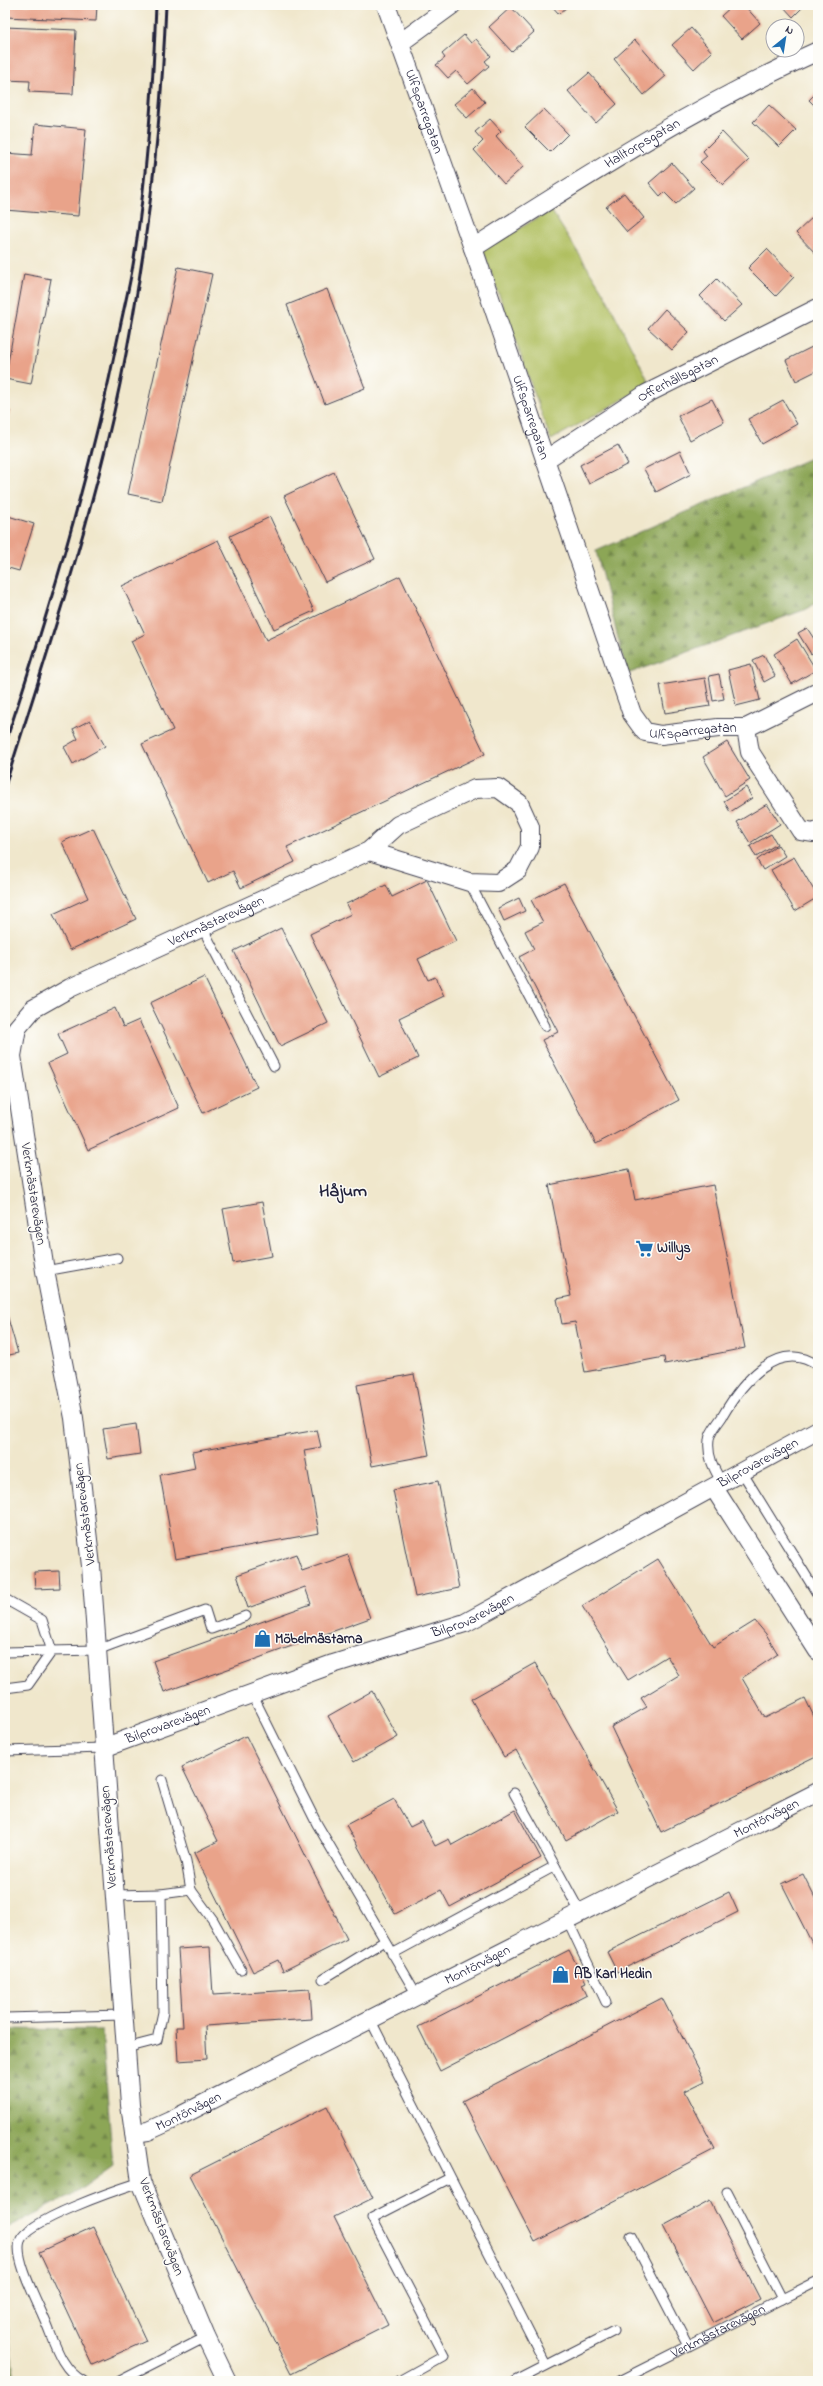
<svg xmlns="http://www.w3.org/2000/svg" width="823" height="2386" font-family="'Indie Flower',sans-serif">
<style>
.grass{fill:#b0bf61;stroke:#69704e}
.forest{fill:url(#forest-firs);stroke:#576449}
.building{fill:#e9a38a}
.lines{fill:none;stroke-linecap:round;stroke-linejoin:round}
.lane-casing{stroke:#414051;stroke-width:11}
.street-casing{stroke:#414051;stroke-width:20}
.lane{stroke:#fff;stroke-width:9}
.street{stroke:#fff;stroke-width:18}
.rail{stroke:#22223b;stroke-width:3}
.labels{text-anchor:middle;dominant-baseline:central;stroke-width:3;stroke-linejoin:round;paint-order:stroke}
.street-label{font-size:14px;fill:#22223b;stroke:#fdfcf7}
.poi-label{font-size:14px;font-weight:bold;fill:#22223b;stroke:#fdfcf7;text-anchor:start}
.district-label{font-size:18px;font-weight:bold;fill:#22223b;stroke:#fdfcf7}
</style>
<defs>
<pattern id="forest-firs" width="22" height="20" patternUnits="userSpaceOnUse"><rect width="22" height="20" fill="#8ca657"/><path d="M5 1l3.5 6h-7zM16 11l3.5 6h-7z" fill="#728749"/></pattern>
</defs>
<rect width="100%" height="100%" fill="#fdfcf7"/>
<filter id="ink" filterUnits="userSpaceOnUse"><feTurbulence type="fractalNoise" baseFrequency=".025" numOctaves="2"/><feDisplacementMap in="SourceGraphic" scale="8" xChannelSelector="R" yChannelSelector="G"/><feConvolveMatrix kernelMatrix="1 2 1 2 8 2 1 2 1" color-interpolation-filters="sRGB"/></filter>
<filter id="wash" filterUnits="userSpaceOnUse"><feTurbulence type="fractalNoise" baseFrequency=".012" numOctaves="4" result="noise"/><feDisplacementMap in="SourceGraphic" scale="16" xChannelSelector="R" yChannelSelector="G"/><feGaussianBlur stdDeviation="0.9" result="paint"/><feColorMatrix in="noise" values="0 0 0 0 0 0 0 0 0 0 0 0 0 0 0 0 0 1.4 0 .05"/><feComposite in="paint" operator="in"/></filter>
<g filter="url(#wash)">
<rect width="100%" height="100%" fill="#f0e7cc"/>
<path class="grass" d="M 551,210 L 605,295 L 650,384 L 551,440 L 483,250 Z"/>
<g class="forest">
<path d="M 818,455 L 818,602 L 804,610 L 627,674 L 596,551 Z"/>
<path d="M 5,2029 L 102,2030 L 113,2166 L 77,2192 L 5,2229 Z"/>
<path d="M 5,2308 L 15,2381 L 5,2381 Z"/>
</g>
<g id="blocks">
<g class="building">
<path d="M 5,5 L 97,5 L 96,21 L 5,17 Z"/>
<path d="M 551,5 L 569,5 L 559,14 Z"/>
<path d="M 733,5 L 744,5 L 760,23 L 742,39 L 721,16 Z"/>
<path d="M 782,5 L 805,5 L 793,17 Z"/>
<path d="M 511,7 L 534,32 L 512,52 L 489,27 Z"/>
<path d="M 5,27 L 76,30 L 73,94 L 29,92 L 30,81 L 5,80 Z"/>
<path d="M 691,28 L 712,52 L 694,69 L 672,45 Z"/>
<path d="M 464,35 L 471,43 L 476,39 L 491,56 L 485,61 L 489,66 L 468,84 L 456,71 L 448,78 L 436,65 L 445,58 L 442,54 Z"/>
<path d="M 635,40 L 666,76 L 644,95 L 614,59 Z"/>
<path d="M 589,73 L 617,104 L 596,123 L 568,91 Z"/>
<path d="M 473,88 L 485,102 L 467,118 L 454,104 Z"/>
<path d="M 818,91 L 818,109 L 809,100 Z"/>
<path d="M 769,105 L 796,130 L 779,147 L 753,122 Z"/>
<path d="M 544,109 L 568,134 L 550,152 L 525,127 Z"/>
<path d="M 490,119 L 501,131 L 496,136 L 523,167 L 504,184 L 474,150 L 483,141 L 475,132 Z"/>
<path d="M 35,124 L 86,129 L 78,216 L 5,210 L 5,153 L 32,155 Z"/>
<path d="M 722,132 L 749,160 L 723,185 L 700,162 L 707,156 L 703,151 Z"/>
<path d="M 672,163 L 694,188 L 676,204 L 664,192 L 660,196 L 649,183 Z"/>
<path d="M 624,193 L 644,218 L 627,232 L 606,207 Z"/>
<path d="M 815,215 L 818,218 L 818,256 L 796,233 Z"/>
<path d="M 767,249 L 794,277 L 776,296 L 748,268 Z"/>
<path d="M 178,267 L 212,274 L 162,501 L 128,494 Z"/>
<path d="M 24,274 L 51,279 L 31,384 L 5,379 Z"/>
<path d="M 717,279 L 742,305 L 724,321 L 700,296 Z"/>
<path d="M 327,289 L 365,388 L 325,404 L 287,305 Z"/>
<path d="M 665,309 L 689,332 L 672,350 L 648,328 Z"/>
<path d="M 818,344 L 818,370 L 796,381 L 786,360 Z"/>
<path d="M 712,399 L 724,422 L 690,440 L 678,416 Z"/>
<path d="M 783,400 L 797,424 L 762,444 L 748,419 Z"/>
<path d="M 5,410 L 10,411 L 5,427 Z"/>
<path d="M 618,445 L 628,464 L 589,484 L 580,465 Z"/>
<path d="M 680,451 L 691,474 L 656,492 L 644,469 Z"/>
<path d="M 334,472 L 375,559 L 325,582 L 284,496 Z"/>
<path d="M 5,515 L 34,524 L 19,571 L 5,567 Z"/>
<path d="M 270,517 L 314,611 L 274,629 L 230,536 Z"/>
<path d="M 218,540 L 266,640 L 400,576 L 485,754 L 287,847 L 295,862 L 241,888 L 233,871 L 208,883 L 142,744 L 173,730 L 131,641 L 145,634 L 122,586 Z"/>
<path d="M 807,628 L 818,645 L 818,649 L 811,654 L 798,633 Z"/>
<path d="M 797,639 L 816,670 L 792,684 L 774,654 Z"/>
<path d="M 764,655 L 775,676 L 764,682 L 753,660 Z"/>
<path d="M 751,664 L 760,700 L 736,706 L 728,670 Z"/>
<path d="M 719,674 L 724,699 L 713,701 L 709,676 Z"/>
<path d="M 705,678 L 710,706 L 665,713 L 660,685 Z"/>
<path d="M 90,720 L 105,746 L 73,764 L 64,747 L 78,739 L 73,729 Z"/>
<path d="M 727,742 L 750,780 L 725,796 L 703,757 Z"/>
<path d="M 746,787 L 752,798 L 730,812 L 724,801 Z"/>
<path d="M 767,804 L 780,824 L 750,843 L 737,822 Z"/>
<path d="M 93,828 L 136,919 L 70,950 L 53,914 L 88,898 L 62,842 Z"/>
<path d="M 771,834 L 777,844 L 756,857 L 750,846 Z"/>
<path d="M 778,845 L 785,856 L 763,870 L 757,860 Z"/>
<path d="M 794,857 L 818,897 L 795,911 L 771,870 Z"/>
<path d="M 427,880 L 456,941 L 418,959 L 428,980 L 435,977 L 444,996 L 399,1018 L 418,1058 L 379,1077 L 310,934 L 351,914 L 346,904 L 386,885 L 392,897 Z"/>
<path d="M 564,883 L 679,1100 L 596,1144 L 542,1040 L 558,1032 L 519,957 L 534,949 L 525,931 L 543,922 L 531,900 Z"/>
<path d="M 519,898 L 525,911 L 504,921 L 498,908 Z"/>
<path d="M 281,928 L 328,1023 L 280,1046 L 234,951 Z"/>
<path d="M 204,977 L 257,1087 L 203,1113 L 150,1003 Z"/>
<path d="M 115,1008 L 123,1027 L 139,1020 L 179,1108 L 88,1150 L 48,1063 L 67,1054 L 58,1034 Z"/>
<path d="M 629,1169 L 635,1200 L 713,1185 L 745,1348 L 665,1364 L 664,1357 L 585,1372 L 575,1322 L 562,1324 L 557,1299 L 571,1296 L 549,1185 Z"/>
<path d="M 262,1202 L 272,1256 L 233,1263 L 223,1209 Z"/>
<path d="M 5,1308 L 18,1353 L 5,1356 Z"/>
<path d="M 414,1374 L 429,1455 L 372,1466 L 357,1385 Z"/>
<path d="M 136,1424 L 140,1454 L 108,1459 L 103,1429 Z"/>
<path d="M 317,1430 L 321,1447 L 304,1450 L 319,1533 L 175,1559 L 160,1475 L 195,1468 L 192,1452 Z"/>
<path d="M 438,1481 L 459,1588 L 415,1597 L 393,1490 Z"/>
<path d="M 296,1554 L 302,1571 L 348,1555 L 370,1618 L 164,1692 L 153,1661 L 311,1604 L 305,1587 L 248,1608 L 237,1575 Z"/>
<path d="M 658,1559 L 713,1647 L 755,1621 L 766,1634 L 778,1654 L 742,1678 L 765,1718 L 805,1698 L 818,1725 L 818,1755 L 661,1832 L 611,1727 L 647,1707 L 641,1698 L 679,1675 L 667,1656 L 628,1680 L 582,1606 Z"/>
<path d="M 59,1571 L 60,1588 L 35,1589 L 34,1572 Z"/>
<path d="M 535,1663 L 618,1811 L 566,1840 L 516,1750 L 504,1757 L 471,1699 Z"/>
<path d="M 372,1691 L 398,1737 L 354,1762 L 328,1716 Z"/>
<path d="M 246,1736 L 347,1939 L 283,1971 L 278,1960 L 253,1972 L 194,1853 L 218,1841 L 182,1767 Z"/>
<path d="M 394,1799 L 410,1827 L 422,1821 L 435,1846 L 449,1839 L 452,1845 L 515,1810 L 541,1858 L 450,1907 L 441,1890 L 395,1914 L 346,1825 Z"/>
<path d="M 803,1874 L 818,1904 L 818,1955 L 782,1884 Z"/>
<path d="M 729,1892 L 738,1912 L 617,1972 L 607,1952 Z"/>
<path d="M 210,1947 L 213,1995 L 310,1989 L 312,2019 L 205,2026 L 207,2059 L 178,2061 L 176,2027 L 183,2027 L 178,1949 Z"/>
<path d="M 569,1950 L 586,1983 L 582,1985 L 587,1995 L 440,2071 L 418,2027 Z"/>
<path d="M 662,1998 L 705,2081 L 685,2091 L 715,2149 L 535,2242 L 462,2101 Z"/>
<path d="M 327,2106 L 373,2198 L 334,2217 L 388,2325 L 291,2374 L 190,2175 Z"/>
<path d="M 710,2201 L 760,2299 L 713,2323 L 663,2226 Z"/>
<path d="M 93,2227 L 146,2341 L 92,2365 L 39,2252 Z"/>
</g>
</g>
</g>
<g filter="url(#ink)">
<use href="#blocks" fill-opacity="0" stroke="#414051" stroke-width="1"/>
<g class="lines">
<defs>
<g id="lane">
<path d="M 469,882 L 545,1026"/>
<path d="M 202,927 L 274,1066"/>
<path d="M 45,1271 L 117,1258"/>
<path d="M 742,1472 L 818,1595"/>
<path d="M 722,1483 C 714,1469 707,1457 709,1440 C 709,1433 718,1423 722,1417 C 741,1384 778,1337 818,1366"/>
<path d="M 5,1599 L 42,1620 L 52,1651 L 28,1685 L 5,1688"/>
<path d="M 5,1652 L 97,1650 L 205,1610 L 211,1629 L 246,1616"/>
<path d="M 252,1694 L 317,1824 L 417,1995"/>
<path d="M 5,1751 L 103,1748"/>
<path d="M 162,1780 L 186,1861 L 191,1890"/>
<path d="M 514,1793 L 555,1866"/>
<path d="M 161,1894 L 191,1890 L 213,1920 L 241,1970"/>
<path d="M 114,1895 L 161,1894 L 163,2012 L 157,2040 L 126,2048"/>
<path d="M 567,1919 L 606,2002"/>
<path d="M 392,1954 L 555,1866 L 580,1912"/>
<path d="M 323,1979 L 385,1941"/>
<path d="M 5,2018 L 123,2015"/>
<path d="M 370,2019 L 546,2365"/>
<path d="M 727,2192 L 782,2299"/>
<path d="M 631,2236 L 688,2346"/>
<path d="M 83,2381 C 60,2369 54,2340 44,2318 C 37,2301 14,2258 20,2241 C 27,2220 119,2189 141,2182"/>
<path d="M 120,2381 L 206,2337"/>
<path d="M 399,2381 L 444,2356 L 372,2218 L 450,2178"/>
<path d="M 516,2381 L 614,2331"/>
<path id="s1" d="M 619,2381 L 818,2281"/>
</g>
<g id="street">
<path id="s2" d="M 386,5 L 473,248 L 632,714 L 645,732 L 661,735 L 718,728 L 746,728 L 818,692"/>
<path d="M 400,43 L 452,5"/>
<path id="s3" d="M 473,248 C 585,177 697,105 818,51"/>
<path id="s4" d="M 545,460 L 646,394 L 818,308"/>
<path d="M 746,728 L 750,752 L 801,831 L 814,833 L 818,831"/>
<path d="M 714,1488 L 818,1651"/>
<path id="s5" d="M 103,1748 L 333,1664 L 465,1623 L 818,1430"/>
<path id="s6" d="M 134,2133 L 148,2131 L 170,2121 L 818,1792"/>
<path id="s7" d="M 227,2381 L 206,2337 L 141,2182 L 130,2105 L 91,1566 L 74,1418 L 45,1271 L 12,1056 L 17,1028 L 33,1009 L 70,988 L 369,851 L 398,825 L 475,789 L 498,788 L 519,803 L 530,827 L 530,847 L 518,870 L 498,883 L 469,882 L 369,851"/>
</g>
</defs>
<use href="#lane" class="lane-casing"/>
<use href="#street" class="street-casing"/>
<use href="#lane" class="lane"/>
<use href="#street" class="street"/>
<g class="rail">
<path d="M 5,744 C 49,611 90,475 118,337 C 123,311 130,285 134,259 C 147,175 153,90 156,5"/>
<path d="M 5,786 C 47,653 92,520 120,384 C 146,259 161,132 166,5"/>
</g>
</g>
</g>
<defs>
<symbol id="supermarket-bare" viewBox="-9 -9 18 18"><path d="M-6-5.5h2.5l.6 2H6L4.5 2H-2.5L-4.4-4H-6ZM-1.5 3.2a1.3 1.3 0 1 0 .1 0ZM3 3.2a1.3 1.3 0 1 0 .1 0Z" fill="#1f6fb2" stroke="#fdfcf7" stroke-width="2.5" paint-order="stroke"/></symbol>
<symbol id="shop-bare" viewBox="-9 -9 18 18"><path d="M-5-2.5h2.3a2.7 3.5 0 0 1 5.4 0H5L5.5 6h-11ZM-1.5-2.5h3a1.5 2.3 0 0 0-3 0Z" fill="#1f6fb2" stroke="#fdfcf7" stroke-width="2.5" paint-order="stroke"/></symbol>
</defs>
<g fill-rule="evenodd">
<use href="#supermarket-bare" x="632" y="1236" width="25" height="25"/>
<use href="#shop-bare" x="250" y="1626" width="25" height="25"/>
<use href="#shop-bare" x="548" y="1962" width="25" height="25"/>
</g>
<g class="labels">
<g class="street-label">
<text stroke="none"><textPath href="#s2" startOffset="113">Ulfsparregatan</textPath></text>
<text stroke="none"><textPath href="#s3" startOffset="199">Halltorpsgatan</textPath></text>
<text stroke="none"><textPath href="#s4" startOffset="156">Offerhällsgatan</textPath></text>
<text stroke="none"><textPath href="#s2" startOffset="437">Ulfsparregatan</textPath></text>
<text stroke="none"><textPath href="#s2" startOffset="821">Ulfsparregatan</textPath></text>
<text stroke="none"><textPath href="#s7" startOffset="1608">Verkmästarevägen</textPath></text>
<text transform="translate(33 1194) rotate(81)">Verkmästarevägen</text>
<text stroke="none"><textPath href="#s5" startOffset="717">Bilprovarevägen</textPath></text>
<text transform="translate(85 1514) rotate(-97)">Verkmästarevägen</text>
<text stroke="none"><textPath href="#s5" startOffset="393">Bilprovarevägen</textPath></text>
<text stroke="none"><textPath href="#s5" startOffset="69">Bilprovarevägen</textPath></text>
<text stroke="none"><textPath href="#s6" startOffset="707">Montörvägen</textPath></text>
<text transform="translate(109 1837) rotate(-94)">Verkmästarevägen</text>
<text stroke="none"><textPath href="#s6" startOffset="383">Montörvägen</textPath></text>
<text stroke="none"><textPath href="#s6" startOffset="59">Montörvägen</textPath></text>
<text transform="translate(161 2227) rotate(69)">Verkmästarevägen</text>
<text stroke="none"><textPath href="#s1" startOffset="111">Verkmästarevägen</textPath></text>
</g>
<g class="poi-label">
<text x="657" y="1248">Willys</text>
<text x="275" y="1639">Möbelmästarna</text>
<text x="574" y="1974">AB Karl Hedin</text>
</g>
<g class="district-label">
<text x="343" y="1192">Håjum</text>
</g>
</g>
<rect width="823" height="2386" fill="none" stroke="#fdfcf7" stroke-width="20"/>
<g transform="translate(785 38) rotate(30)"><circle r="19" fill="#fdfcf7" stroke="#a5a5ac"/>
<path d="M0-3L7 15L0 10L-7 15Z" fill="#1f6fb2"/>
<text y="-6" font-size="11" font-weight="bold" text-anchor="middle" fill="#22223b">N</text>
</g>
</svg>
